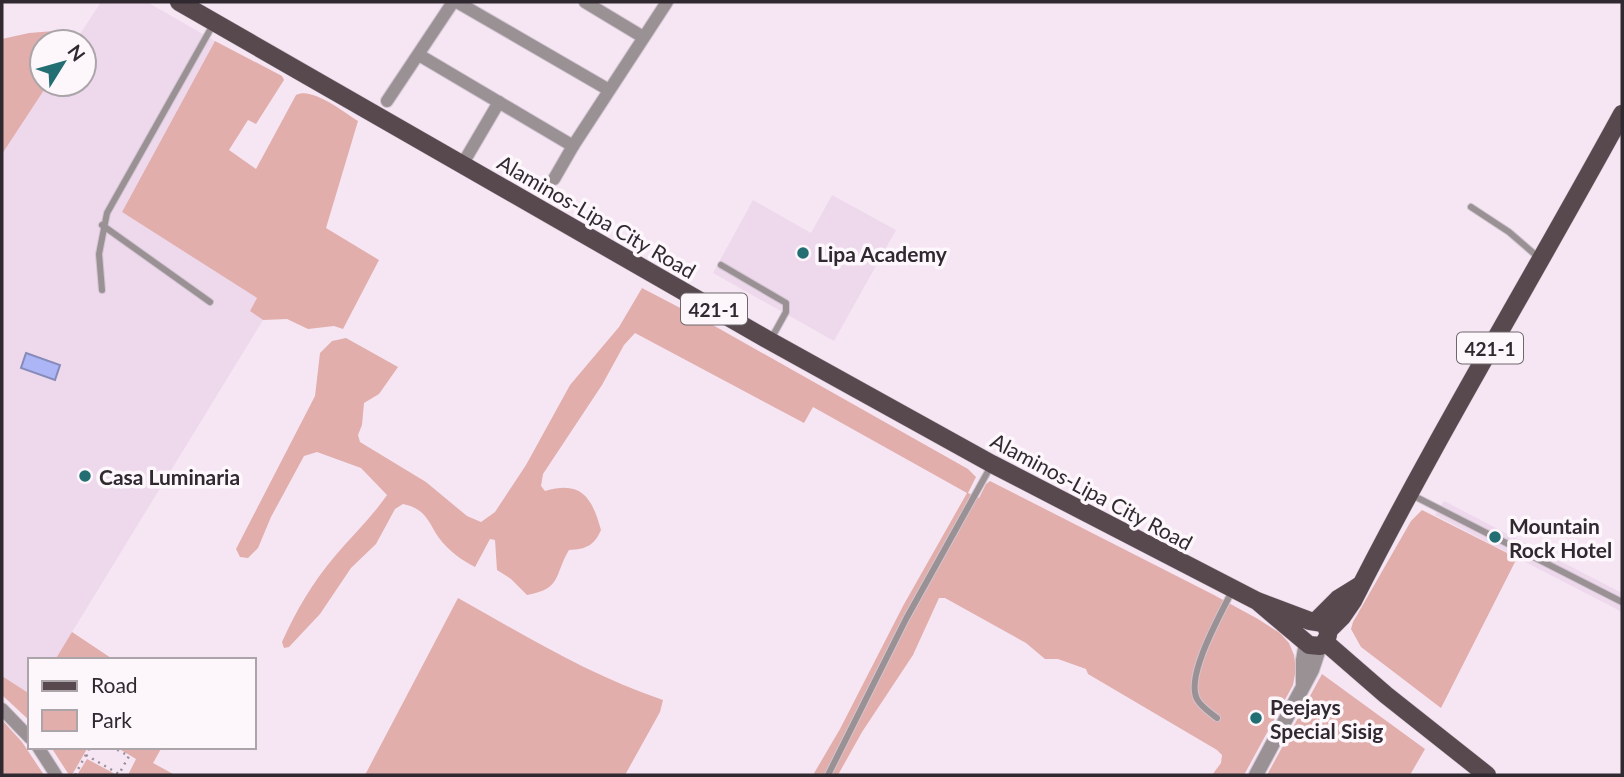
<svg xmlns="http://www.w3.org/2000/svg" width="1624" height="777" font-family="Lato,sans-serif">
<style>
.built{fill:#eed8ec}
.green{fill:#e1aeac}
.water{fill:#acb5f5;stroke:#878bba;stroke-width:2}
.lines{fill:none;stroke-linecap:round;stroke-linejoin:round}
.service-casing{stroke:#d2c4d1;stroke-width:8}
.minor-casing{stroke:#d2c4d1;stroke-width:14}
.tertiary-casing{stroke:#d2c4d1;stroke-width:16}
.primary-casing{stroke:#d2c4d1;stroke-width:19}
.path{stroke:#9a8f99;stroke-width:2.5;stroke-dasharray:2 5;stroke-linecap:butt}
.service{stroke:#9a9194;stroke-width:6}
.minor{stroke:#9a9194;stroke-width:12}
.tertiary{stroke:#9a9194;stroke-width:14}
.primary{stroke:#57494e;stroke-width:18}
.poi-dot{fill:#226e72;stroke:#fdf7fc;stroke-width:2.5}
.labels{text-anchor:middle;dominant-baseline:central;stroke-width:7;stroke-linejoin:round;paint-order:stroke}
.shield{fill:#fdf7fc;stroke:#6e686d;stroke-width:2}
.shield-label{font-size:19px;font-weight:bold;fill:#302a30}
.street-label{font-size:21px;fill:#302a30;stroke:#fdf7fc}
.poi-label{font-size:21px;font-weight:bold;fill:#302a30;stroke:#fdf7fc;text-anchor:start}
</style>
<rect width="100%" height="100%" fill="#f6e6f4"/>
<g class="built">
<path d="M 101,2 L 147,2 L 215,41 L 122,212 L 257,298 L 250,311 L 263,320 L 55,660 L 30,660 L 30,694 L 2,676 L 2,154 L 48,84 L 84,84 L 84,42 L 75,42 Z"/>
<path d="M 832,195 L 896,230 L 834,341 L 713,273 L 753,200 L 811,233 Z"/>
<path d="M 1444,501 L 1622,593 L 1622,612 L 1435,515 Z"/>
</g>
<g class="green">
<path d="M 54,31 L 76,42 L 42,42 L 42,84 L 48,84 L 2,154 L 2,39 L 29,33 Z"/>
<path d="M 215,41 L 282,76 L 284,80 L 256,124 L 248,120 L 229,150 L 256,169 L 296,95 C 311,86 344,112 358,121 L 326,228 L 379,260 L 343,329 L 334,326 L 308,329 L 287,319 L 263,320 L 250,311 L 257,298 L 122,212 Z"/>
<path d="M 642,288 L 711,324 L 968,469 L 976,477 L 968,493 L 979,498 L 986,484 L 990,481 L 1214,595 L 1258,619 L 1280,633 L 1289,643 L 1294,655 L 1296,669 L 1293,685 L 1244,775 L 1212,775 L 1221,763 L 1222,755 L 1217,750 L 1088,674 L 1086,669 L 1058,659 L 1045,659 L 1026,643 L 945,598 L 939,598 L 913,655 L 862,732 L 838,775 L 813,775 L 840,729 L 903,606 L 967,493 L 813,407 L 804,423 L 635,333 L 624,345 L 602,385 L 543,474 L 541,486 L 545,491 C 582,480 592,498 601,530 C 594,546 586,549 569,550 C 554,575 562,589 527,595 L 511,579 L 497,570 L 495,540 L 490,539 L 475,567 C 461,560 449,551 439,538 C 427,520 426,509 403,504 L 395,509 L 376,544 L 351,568 L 320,614 L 289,647 L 284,648 L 282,642 C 296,611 312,583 335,556 C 352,536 372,517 387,495 L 361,468 L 317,452 L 304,456 L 271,517 L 258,548 L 248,558 L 240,557 L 236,549 L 315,396 L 320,353 L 332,341 L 346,338 L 398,367 L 379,394 L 364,403 L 362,425 L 358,435 L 360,442 L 426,482 L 467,516 L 481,522 L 495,512 L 526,465 L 570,385 L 619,327 Z"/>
<path d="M 1422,510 L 1517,558 L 1441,708 L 1361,647 L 1351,629 L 1353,622 L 1411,521 Z"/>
<path d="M 458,598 C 526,636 589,675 663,700 L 660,712 L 625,775 L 365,775 Z"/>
<path d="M 72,632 L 114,660 L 55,660 Z"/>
<path d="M 1322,674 L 1425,749 L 1410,775 L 1267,775 Z"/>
<path d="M 2,676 L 30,694 L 30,721 L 2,695 Z"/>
<path d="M 2,720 L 22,742 L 44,775 L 2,775 Z"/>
<path d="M 51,747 L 88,747 L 72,775 L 69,775 Z"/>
<path d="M 116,747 L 162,747 L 153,763 L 175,775 L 128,775 L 136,759 Z"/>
<path d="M 87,759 L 117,775 L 77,775 Z"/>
</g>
<path class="water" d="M 26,353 L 60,365 L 55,380 L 21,368 Z"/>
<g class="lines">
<defs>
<g id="service">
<path d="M 1471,207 L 1509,232 L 1538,257"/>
<path d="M 102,225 L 210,302"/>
<path d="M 721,265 L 786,303 L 786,312 L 771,339"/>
<path d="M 102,290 L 99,254 L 107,213 L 214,23"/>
<path d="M 1412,495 L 1622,602"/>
<path d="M 1217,718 C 1211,713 1201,707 1197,699 C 1185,676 1221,614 1232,591"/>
<path d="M 828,775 L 906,619 L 991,466"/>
</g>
<g id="minor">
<path d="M 457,2 L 609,90"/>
<path d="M 585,2 L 643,37"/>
<path d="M 419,55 L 573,146"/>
<path d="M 387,101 L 453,2"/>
<path d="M 462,165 L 499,102"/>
<path d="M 554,179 L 573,146 L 667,2"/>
<path d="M 2,709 L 30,738"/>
<path d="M 38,747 L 56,775"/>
</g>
<g id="tertiary">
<path d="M 1303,683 L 1303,660 L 1306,643"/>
<path d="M 1256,775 L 1312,670 L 1320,646"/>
</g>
<g id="primary">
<path d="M 179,2 L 770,341 L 992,464 L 1257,601 L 1310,621 L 1323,623 C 1331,631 1329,640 1320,646 L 1309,645 L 1257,601"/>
<path d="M 1317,620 L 1338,599 L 1359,586"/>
<path d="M 1328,631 L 1342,617 L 1353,601 C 1437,435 1533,277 1622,114"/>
<path d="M 1325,642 L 1386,695 L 1487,775"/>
</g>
</defs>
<use href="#service" class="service-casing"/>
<use href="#minor" class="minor-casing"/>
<use href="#tertiary" class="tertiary-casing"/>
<use href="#primary" class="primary-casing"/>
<g class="path">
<path d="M 86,755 L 119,774 L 129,756 L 112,747"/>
<path d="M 75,775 L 90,747"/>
</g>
<use href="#service" class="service"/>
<use href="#minor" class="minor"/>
<use href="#tertiary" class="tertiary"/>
<use href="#primary" class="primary"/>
</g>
<g class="poi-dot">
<circle cx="803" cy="253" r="7"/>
<circle cx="85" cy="476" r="7"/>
<circle cx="1495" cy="537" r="7"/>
<circle cx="1256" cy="718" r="7"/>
</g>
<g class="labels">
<g class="shield">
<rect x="681" y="293.5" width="66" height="31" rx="5"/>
<rect x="1457" y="332.5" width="66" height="31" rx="5"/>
</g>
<g class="shield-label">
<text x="714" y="309">421-1</text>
<text x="1490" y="348">421-1</text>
</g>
<g class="street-label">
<text transform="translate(597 216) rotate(30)">Alaminos-Lipa City Road</text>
<text transform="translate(1092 491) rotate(28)">Alaminos-Lipa City Road</text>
</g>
<g class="poi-label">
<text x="817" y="253">Lipa Academy</text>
<text x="99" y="476">Casa Luminaria</text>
<text x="1509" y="525">Mountain<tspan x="1509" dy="24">Rock Hotel</tspan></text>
<text x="1270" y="706">Peejays<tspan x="1270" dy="24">Special Sisig</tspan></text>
</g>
</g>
<rect width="1624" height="777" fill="none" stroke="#302a30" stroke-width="7"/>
<rect x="28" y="658" width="228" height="91" fill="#fdf7fc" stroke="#aba5aa" stroke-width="2"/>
<rect x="42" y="681" width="35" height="10" fill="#57494e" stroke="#aba5aa" stroke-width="2"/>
<text x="91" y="693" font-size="21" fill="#302a30">Road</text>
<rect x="42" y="710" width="35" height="21" fill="#e1aeac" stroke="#aba5aa" stroke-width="2"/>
<text x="91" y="728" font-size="21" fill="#302a30">Park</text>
<g transform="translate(63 63) rotate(53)"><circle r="33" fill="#fdf7fc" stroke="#aba5aa" stroke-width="2"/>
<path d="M0-5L12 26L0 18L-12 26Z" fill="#226e72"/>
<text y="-10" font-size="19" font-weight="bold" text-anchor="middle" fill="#302a30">N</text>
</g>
</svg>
